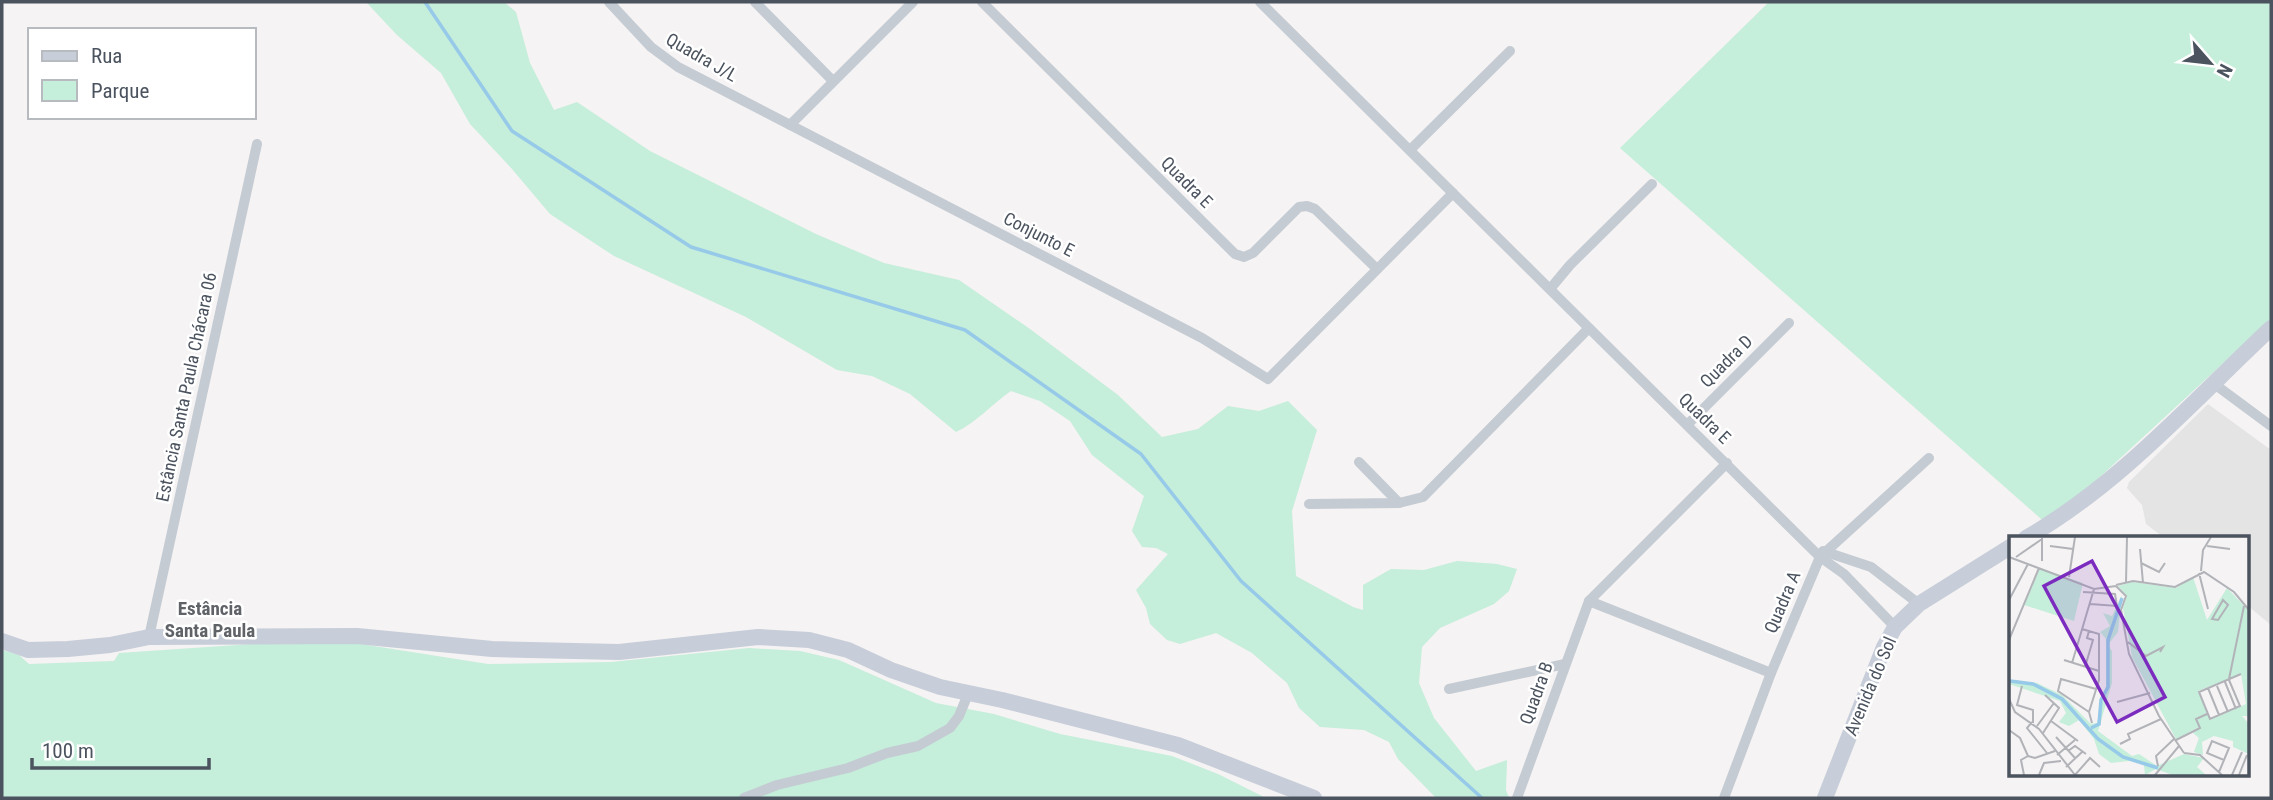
<svg xmlns="http://www.w3.org/2000/svg" width="2273" height="800" font-family="'Roboto Condensed',sans-serif">
<style>
.education{fill:#e5e4e4}
.green{fill:#c5eedb}
.lines{fill:none;stroke-linecap:round;stroke-linejoin:round}
.stream{stroke:#96cae8;stroke-width:3.5}
.street{stroke:#c5cbd3;stroke-width:10}
.secondary{stroke:#c7cdd9;stroke-width:16}
.labels{text-anchor:middle;dominant-baseline:central;stroke-width:5;stroke-linejoin:round;paint-order:stroke}
.street-label{font-size:18px;fill:#4b535f;stroke:#fff}
.neighbourhood-label{font-size:19px;font-weight:bold;fill:#5f6267;stroke:#fff}
.inset-river{fill:none;stroke:#96cae8;stroke-width:3.5}
.inset-road{fill:none;stroke:#b1b3b8;stroke-width:2}
.view{fill:#7b2cbf;fill-opacity:0.15;stroke:#7b2cbf;stroke-width:3.5}
.inset-edge{fill:none;stroke:#4b535f;stroke-width:3.5}
</style>
<rect width="100%" height="100%" fill="#f5f3f3"/>
<path class="education" d="M 2208,404 L 2271,450 L 2271,625 L 2247,605 L 2247,538 L 2163,537 L 2146,524 L 2142,505 L 2127,488 L 2129,482 Z"/>
<g class="green">
<path d="M 366,2 L 504,2 L 516,12 L 530,63 L 554,110 L 577,102 L 650,151 L 816,234 L 884,263 L 959,280 L 1030,329 L 1118,395 L 1162,437 L 1198,429 L 1228,406 L 1259,411 L 1288,401 L 1317,430 L 1292,511 L 1296,576 L 1353,607 L 1363,610 L 1363,585 L 1391,569 L 1424,570 L 1457,561 L 1497,564 L 1517,569 L 1509,591 L 1494,604 L 1440,628 L 1422,647 L 1419,683 L 1434,718 L 1476,771 L 1507,760 L 1506,790 L 1509,798 L 1436,798 L 1398,759 L 1389,742 L 1364,730 L 1320,727 L 1299,708 L 1287,683 L 1252,653 L 1216,633 L 1180,644 L 1167,640 L 1150,624 L 1146,608 L 1136,590 L 1168,554 L 1156,548 L 1142,547 L 1132,531 L 1144,496 L 1092,455 L 1070,421 L 1040,401 L 1011,391 C 992,404 977,422 956,432 L 910,394 L 872,376 L 837,370 L 746,317 L 614,256 L 550,214 L 512,169 L 470,124 L 441,73 L 397,35 Z"/>
<path d="M 1769,2 L 2271,2 L 2271,319 L 2048,525 L 1620,148 Z"/>
<path d="M 295,641 L 348,642 L 488,664 L 611,662 L 749,648 L 800,651 L 839,660 L 936,703 L 994,714 L 1060,734 L 1172,756 L 1218,774 L 1266,798 L 2,798 L 2,650 L 19,655 L 29,664 L 114,661 L 119,653 Z"/>
</g>
<g class="lines">
<path class="stream" d="M 425,2 L 512,131 L 691,247 L 965,330 L 1141,454 L 1241,581 L 1482,798"/>
<g class="street">
<path d="M 609,2 L 651,47 L 678,67 L 1202,338 L 1268,379 L 1453,193"/>
<path d="M 755,2 L 833,81"/>
<path d="M 982,2 L 1235,254 L 1244,257 L 1253,253 L 1299,207 L 1307,206 L 1315,209 L 1377,269"/>
<path d="M 1260,2 L 1820,557 L 1844,574 L 1895,627"/>
<path d="M 790,125 L 913,2"/>
<path d="M 1411,149 L 1510,51"/>
<path d="M 1550,289 L 1570,265 L 1652,184"/>
<path d="M 2213,383 L 2271,426"/>
<path d="M 1688,424 L 1789,323"/>
<path d="M 1359,462 L 1399,503"/>
<path d="M 1309,504 L 1399,503 L 1423,497 L 1588,329"/>
<path d="M 1823,551 L 1871,567 L 1919,604"/>
<path d="M 1589,601 L 1771,673"/>
<path d="M 149,637 L 257,144"/>
<path d="M 1449,689 L 1565,664"/>
<path d="M 744,798 L 777,785 L 848,768 L 887,753 L 918,746 L 950,728 L 959,716 L 968,694"/>
<path d="M 1517,798 L 1589,601 L 1727,463"/>
<path d="M 1724,798 L 1771,673 L 1820,557 L 1929,458"/>
</g>
<g class="secondary">
<path d="M 2026,538 C 2120,484 2193,401 2271,328"/>
<path d="M 2,641 L 28,650 L 68,649 L 110,645 L 149,637 L 357,636 L 492,649 L 619,652 L 758,637 L 809,640 L 848,650 L 891,670 L 940,687 L 1002,700 L 1178,745 L 1314,798"/>
<path d="M 1825,798 L 1884,647 L 1895,627 L 1919,604 L 2010,547"/>
</g>
</g>
<g class="labels">
<g class="street-label">
<text transform="translate(702 57) rotate(30)">Quadra J/L</text>
<text transform="translate(1187 182) rotate(45)">Quadra E</text>
<text transform="translate(1039 234) rotate(27)">Conjunto E</text>
<text transform="translate(1726 361) rotate(-45)">Quadra D</text>
<text transform="translate(186 387) rotate(-78)">Estância Santa Paula Chácara 06</text>
<text transform="translate(1705 418) rotate(44)">Quadra E</text>
<text transform="translate(1782 602) rotate(-67)">Quadra A</text>
<text transform="translate(1870 686) rotate(-67)">Avenida do Sol</text>
<text transform="translate(1536 693) rotate(-70)">Quadra B</text>
</g>
<g class="neighbourhood-label">
<text x="210" y="608">Estância<tspan x="210" dy="22">Santa Paula</tspan></text>
</g>
</g>
<g transform="translate(2009 536)">
<rect width="240" height="240" fill="#f5f3f3"/>
<path d="M 31,32 L 74,47 L 65,85 L 15,69 ZM 184,41 L 198,84 L 218,52 L 240,75 L 240,180 L 233,180 L 240,188 L 240,218 L 224,211 L 224,205 L 205,200 L 193,206 L 194,219 L 185,216 L 190,202 L 183,196 L 190,191 L 167,203 L 123,121 L 114,72 L 118,60 L 109,50 L 123,46 L 167,52 ZM 232,138 L 237,168 L 201,184 L 189,155 ZM 113,59 L 109,96 L 99,109 L 103,115 L 103,147 L 89,195 L 123,220 L 130,218 L 148,230 L 175,218 L 195,222 L 188,231 L 197,239 L 164,239 L 147,233 L 136,239 L 135,229 L 128,224 L 102,227 L 90,218 L 85,203 L 70,184 L 60,190 L 50,186 L 57,177 L 51,165 L 0,148 L 1,144 L 28,147 L 53,159 L 82,188 L 88,187 L 97,150 L 97,103 L 91,96 L 101,90 L 94,77 L 103,80 Z" fill="#c5eedb" fill-rule="evenodd"/>
<path class="inset-river" d="M 1,145 L 24,148 L 53,163 L 89,203 L 114,221 L 149,232M 82,192 L 90,188 L 92,164 L 99,151 L 99,104 L 113,62"/>
<path class="inset-road" d="M 33,2 L 33,25M 41,10 L 64,13M 198,10 L 221,13M 131,13 L 134,47M 0,21 L 85,53 L 107,50M 7,21 L 33,3M 132,27 L 150,36 L 156,27M 192,35 L 194,14 L 202,1M 190,37 L 199,73M 60,41 L 66,1M 117,46 L 118,1M 107,49 L 124,45 L 166,51 L 195,36 L 225,56 L 240,74M 107,50 L 117,60 L 112,74 L 120,118 L 150,180 L 175,217M 74,56 L 106,58 L 108,70 L 81,68M 0,64 L 19,28M 214,64 L 219,69 L 209,84 L 203,83 ZM 73,93 L 90,98 L 90,144 L 80,176 L 83,187M 0,104 L 30,32M 119,106 L 137,120 L 154,111 L 151,116M 55,124 L 90,135M 63,127 L 85,53M 76,131 L 84,104 L 78,102 L 80,95M 220,143 L 235,70M 220,144 L 231,170 L 201,183 L 190,156 L 232,138M 216,146 L 227,173M 13,150 L 8,169 L 24,174 L 24,187M 208,150 L 219,176M 199,152 L 210,179M 0,163 L 6,176 L 30,193 L 66,239 L 81,222 L 91,231M 108,166 L 141,157M 80,176 L 49,155 L 52,143 L 87,153M 42,185 L 69,205M 23,186 L 18,192 L 38,217M 28,190 L 45,167M 0,194 L 11,202 L 19,220M 34,197 L 50,172 L 36,159M 47,201 L 66,222M 167,204 L 191,192 L 187,183 L 198,178M 111,208 L 121,203 L 119,198 L 152,183M 59,215 L 66,210 L 77,218M 175,217 L 191,219 L 213,239M 48,219 L 66,204M 19,220 L 26,222 L 46,215M 149,230 L 147,220 L 166,202M 57,231 L 73,216M 210,236 L 215,224 L 198,217 L 203,205 L 220,212 L 215,224M 15,239 L 12,224 L 19,220M 30,239 L 35,227 L 52,225M 146,239 L 170,210M 223,239 L 233,216M 230,239 L 238,219"/>
<path class="view" d="M 83,25 L 156,161 L 108,186 L 35,50 Z"/>
<rect width="240" height="240" class="inset-edge"/>
</g>
<rect width="2273" height="800" fill="none" stroke="#4b535f" stroke-width="7"/>
<rect x="28" y="28" width="228" height="91" fill="#ffffff" stroke="#b7babf" stroke-width="2"/>
<rect x="42" y="51" width="35" height="10" fill="#c7cdd9" stroke="#b7babf" stroke-width="2"/>
<text x="91" y="63" font-size="21" fill="#4b535f">Rua</text>
<rect x="42" y="80" width="35" height="21" fill="#c5eedb" stroke="#b7babf" stroke-width="2"/>
<text x="91" y="98" font-size="21" fill="#4b535f">Parque</text>
<g transform="translate(2210 63) rotate(118)" stroke="#ffffff" stroke-width="5" paint-order="stroke">
<path d="M0-5L12 26L0 18L-12 26Z" fill="#4b535f"/>
<text y="-10" font-size="19" font-weight="bold" text-anchor="middle" fill="#4b535f">N</text>
</g>
<path d="M32 758v10h177v-10" fill="none" stroke="#4b535f" stroke-width="3.5"/>
<text x="42" y="758" font-size="21" fill="#4b535f" stroke="#ffffff" stroke-width="5" paint-order="stroke">100 m</text>
</svg>
